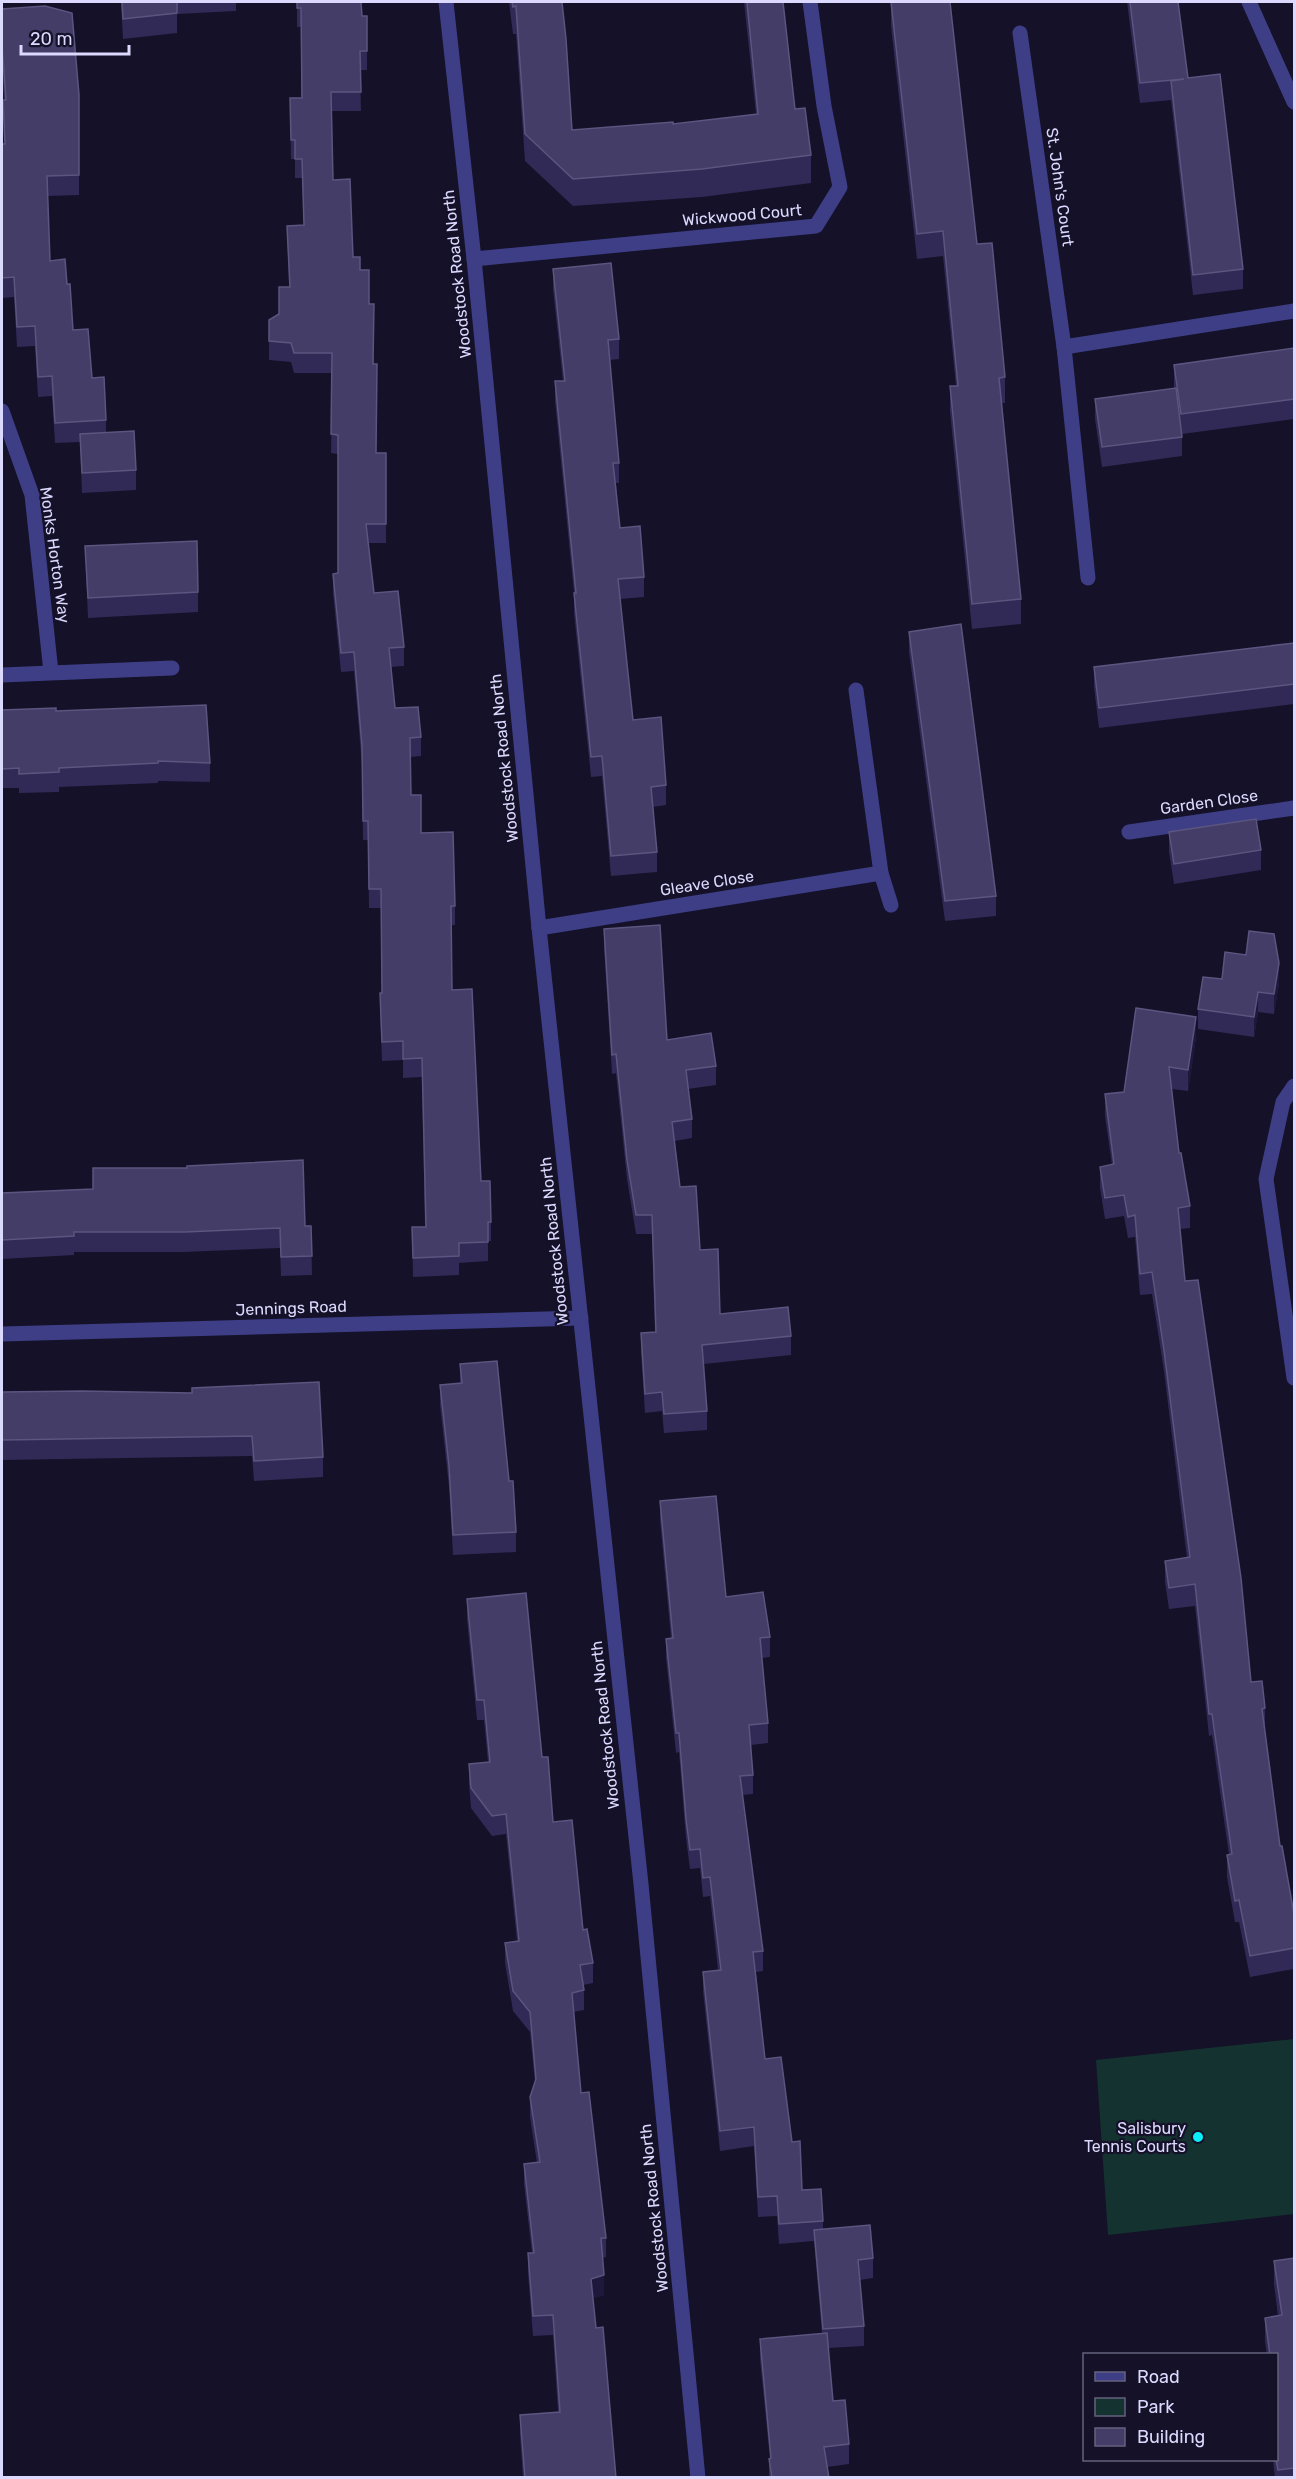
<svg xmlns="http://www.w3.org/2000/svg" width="1296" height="2479" font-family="Rubik,sans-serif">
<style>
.green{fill:#143230}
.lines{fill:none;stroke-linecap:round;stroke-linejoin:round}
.minor{stroke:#3d3e86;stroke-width:15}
.wall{fill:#312a56}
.shaded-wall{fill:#1e183c}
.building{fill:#433d68;stroke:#5b557f;stroke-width:1.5}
.poi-dot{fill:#0aeef9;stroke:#141128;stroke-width:2}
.labels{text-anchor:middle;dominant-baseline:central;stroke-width:4.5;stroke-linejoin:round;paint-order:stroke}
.street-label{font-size:16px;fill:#dbd9fe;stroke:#141128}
.poi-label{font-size:16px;fill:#dbd9fe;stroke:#141128;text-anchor:end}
</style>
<rect width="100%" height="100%" fill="#141128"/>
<path class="green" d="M 1294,2039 L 1294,2214 L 1108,2235 L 1096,2060 Z"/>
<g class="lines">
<g class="minor">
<path d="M 446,2 L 474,259 L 539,928 L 641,1884 L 698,2478"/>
<path d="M 1249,2 L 1294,102"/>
<path d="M 1020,33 L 1064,347 L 1088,578"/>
<path d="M 474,259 L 816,226 L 840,187 L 824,106 L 810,2"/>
<path d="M 1064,347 L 1294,311"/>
<path d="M 2,411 L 32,495 L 51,672"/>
<path d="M 2,675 L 172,668"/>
<path d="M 1129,832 L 1294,808"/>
<path d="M 881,873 L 891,905"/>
<path d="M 539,928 L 881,873 L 856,690"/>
<path d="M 1294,1086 L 1283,1102 L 1266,1179 L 1294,1378"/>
<path d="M 2,1334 L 581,1318"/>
</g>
</g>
<g class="wall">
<path d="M 121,2 L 236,2 L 236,11 L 177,14 L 177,33 L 123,39 Z"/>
<path d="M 297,2 L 362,16 L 367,16 L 367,70 L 360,70 L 361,111 L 332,111 L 333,180 L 353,257 L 360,270 L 369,304 L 374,364 L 376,453 L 386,453 L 386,543 L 368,543 L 374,593 L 404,647 L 404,666 L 391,667 L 395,708 L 421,737 L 421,756 L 410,757 L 411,795 L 421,833 L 455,906 L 455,925 L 451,925 L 452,990 L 481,1181 L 491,1222 L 491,1241 L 488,1241 L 488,1261 L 459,1263 L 459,1275 L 413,1277 L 412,1227 L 425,1227 L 422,1077 L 403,1078 L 403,1060 L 382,1061 L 380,1012 L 380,993 L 382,993 L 381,908 L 369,908 L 368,840 L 363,840 L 362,765 L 354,671 L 341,672 L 333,593 L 333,574 L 338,573 L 338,454 L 331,453 L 332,373 L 294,373 L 291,362 L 269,360 L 269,320 L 279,314 L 289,287 L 287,226 L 304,225 L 302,178 L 295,178 L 295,159 L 291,159 L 290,98 L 301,98 L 301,27 L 297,27 Z"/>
<path d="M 509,2 L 562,2 L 572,130 L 673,124 L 756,114 L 744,2 L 783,2 L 795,109 L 811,155 L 811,183 L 702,197 L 573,206 L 525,161 L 516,34 L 513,34 Z"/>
<path d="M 891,2 L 977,244 L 1005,377 L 1005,403 L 1001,403 L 1021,599 L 1021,624 L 972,629 L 950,412 L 950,386 L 956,386 L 943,256 L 917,259 L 891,26 Z"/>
<path d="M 1127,2 L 1178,2 L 1188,78 L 1243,269 L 1243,289 L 1193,295 L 1171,100 L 1140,103 Z"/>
<path d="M 2,9 L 79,95 L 79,195 L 48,196 L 50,261 L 67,284 L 73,330 L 92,378 L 106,420 L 106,432 L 136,470 L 136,490 L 82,493 L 80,442 L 55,443 L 52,396 L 38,397 L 35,346 L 17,347 L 14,297 L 2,298 L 2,144 L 4,144 L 3,100 L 4,100 L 2,66 Z"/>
<path d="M 553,269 L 619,339 L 619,359 L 610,360 L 619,463 L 619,483 L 616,483 L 620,528 L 644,577 L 644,597 L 620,599 L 633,720 L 666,785 L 666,805 L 653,807 L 657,852 L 657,872 L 611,876 L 602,776 L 591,777 L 574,613 L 574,593 L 555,401 L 555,381 L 563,381 L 553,289 Z"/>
<path d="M 1294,348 L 1294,419 L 1182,434 L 1182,456 L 1102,467 L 1095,419 L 1095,399 L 1174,388 L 1174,365 Z"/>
<path d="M 85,546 L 198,592 L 198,612 L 88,618 Z"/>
<path d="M 909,632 L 996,896 L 996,916 L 945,921 L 909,652 Z"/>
<path d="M 1294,643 L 1294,704 L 1099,728 L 1094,687 L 1094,667 Z"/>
<path d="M 2,710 L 56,711 L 210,763 L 210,782 L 158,781 L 158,783 L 59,787 L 59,792 L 19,793 L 19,788 L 2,788 Z"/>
<path d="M 1169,832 L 1261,850 L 1261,870 L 1174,884 L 1169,852 Z"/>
<path d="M 604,929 L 667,1040 L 716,1066 L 716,1085 L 688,1089 L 692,1119 L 692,1138 L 675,1141 L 680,1187 L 720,1314 L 791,1336 L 791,1355 L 704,1364 L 707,1411 L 707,1430 L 664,1433 L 662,1411 L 645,1413 L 641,1352 L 641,1333 L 655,1332 L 652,1234 L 636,1234 L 627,1179 L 616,1073 L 612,1074 L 604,948 Z"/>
<path d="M 1222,979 L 1279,983 L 1274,1014 L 1258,1012 L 1254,1037 L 1198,1029 L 1198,1009 Z"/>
<path d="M 1196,1038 L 1188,1091 L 1172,1089 L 1179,1153 L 1190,1206 L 1190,1228 L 1180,1229 L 1185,1281 L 1251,1682 L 1265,1708 L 1265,1730 L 1280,1846 L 1294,1914 L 1294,1969 L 1250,1977 L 1239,1922 L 1235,1922 L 1227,1877 L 1227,1855 L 1229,1855 L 1212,1735 L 1209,1736 L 1195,1606 L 1169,1609 L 1165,1582 L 1165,1561 L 1187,1558 L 1164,1371 L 1152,1294 L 1140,1295 L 1135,1237 L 1128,1238 L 1124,1216 L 1105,1219 L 1100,1188 L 1100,1167 L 1112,1165 L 1105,1116 L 1105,1094 L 1124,1092 Z"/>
<path d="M 2,1193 L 305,1226 L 311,1226 L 312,1275 L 281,1276 L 280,1248 L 184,1252 L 74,1252 L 74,1255 L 2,1259 Z"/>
<path d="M 460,1364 L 509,1481 L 516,1532 L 516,1552 L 453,1555 L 449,1486 L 440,1405 L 440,1385 L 460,1383 Z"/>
<path d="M 2,1392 L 192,1393 L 323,1457 L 323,1477 L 254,1481 L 252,1456 L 2,1460 Z"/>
<path d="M 660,1501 L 726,1597 L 770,1637 L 770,1657 L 762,1658 L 768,1723 L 768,1743 L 751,1745 L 753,1775 L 753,1794 L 742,1795 L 763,1951 L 763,1971 L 756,1972 L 765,2059 L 792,2142 L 802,2190 L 823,2221 L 823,2229 L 873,2258 L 873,2278 L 860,2280 L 864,2326 L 864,2346 L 828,2348 L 833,2401 L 849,2444 L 849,2464 L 827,2467 L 829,2478 L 769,2478 L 769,2459 L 770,2459 L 760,2359 L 760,2339 L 822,2334 L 814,2241 L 779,2244 L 777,2216 L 758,2217 L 754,2146 L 720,2151 L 703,1991 L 703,1972 L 718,1970 L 710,1896 L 703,1897 L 700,1868 L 690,1869 L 686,1838 L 679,1752 L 676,1753 L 666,1658 L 666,1639 L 671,1638 L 660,1520 Z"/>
<path d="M 467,1599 L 542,1757 L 553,1822 L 593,1963 L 593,1983 L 583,1985 L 584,1990 L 584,2010 L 573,2012 L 581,2093 L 606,2238 L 606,2257 L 602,2258 L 604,2295 L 593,2298 L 596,2328 L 616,2478 L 523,2478 L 520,2435 L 520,2415 L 558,2412 L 553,2335 L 533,2336 L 528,2273 L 528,2253 L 532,2253 L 524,2184 L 524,2164 L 537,2163 L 530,2117 L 530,2097 L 535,2083 L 530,2032 L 513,2011 L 505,1963 L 505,1943 L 517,1941 L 506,1834 L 492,1836 L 471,1808 L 469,1784 L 469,1764 L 488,1762 L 484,1720 L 477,1720 L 467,1619 Z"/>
<path d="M 1294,2258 L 1294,2478 L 1275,2478 L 1273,2460 L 1276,2460 L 1276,2355 L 1267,2355 L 1265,2341 L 1265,2318 L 1278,2316 L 1274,2284 L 1274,2261 Z"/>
</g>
<g class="shaded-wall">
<path d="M 1279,963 L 1279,983 L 1274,1014 L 1274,994 Z"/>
<path d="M 1258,992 L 1258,1012 L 1254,1037 L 1254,1017 Z"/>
<path d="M 1196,1017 L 1196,1038 L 1188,1091 L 1188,1070 Z"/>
<path d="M 604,2275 L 604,2295 L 591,2299 L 591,2279 Z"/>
</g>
<g class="building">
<path d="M 122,2 L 177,2 L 177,13 L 123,19 Z"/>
<path d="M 297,2 L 361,2 L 362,16 L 367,16 L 367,51 L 360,51 L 361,92 L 331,92 L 333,180 L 350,179 L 353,257 L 360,257 L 360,270 L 369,270 L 369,304 L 374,304 L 373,364 L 377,364 L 376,453 L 386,453 L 386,524 L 366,524 L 374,593 L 398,591 L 404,647 L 389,648 L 395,708 L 418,707 L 421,737 L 410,738 L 411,795 L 421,795 L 421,833 L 453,832 L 455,906 L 451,906 L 452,990 L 472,989 L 481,1181 L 490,1181 L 491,1222 L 488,1222 L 488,1242 L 459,1243 L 459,1256 L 413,1258 L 412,1227 L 426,1227 L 422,1058 L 403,1059 L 403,1041 L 382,1042 L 380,993 L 382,993 L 381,889 L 369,889 L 368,821 L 363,821 L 362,746 L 354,652 L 341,653 L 333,574 L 338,573 L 338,435 L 331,434 L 332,353 L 294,353 L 291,343 L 269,341 L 269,320 L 279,314 L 279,287 L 290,287 L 287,226 L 304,225 L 302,159 L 295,159 L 295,140 L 291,140 L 290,98 L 302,98 L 301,8 L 297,8 Z"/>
<path d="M 512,2 L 562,2 L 566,39 L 572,130 L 673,122 L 673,124 L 758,114 L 747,2 L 783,2 L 795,109 L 805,108 L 811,155 L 702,169 L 573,179 L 525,134 L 516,6 L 513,7 Z"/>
<path d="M 891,2 L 950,2 L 977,244 L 992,243 L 1005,377 L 999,378 L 1021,599 L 972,604 L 950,386 L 958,386 L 943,231 L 917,234 Z"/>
<path d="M 1130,2 L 1178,2 L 1188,78 L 1220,74 L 1243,269 L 1193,275 L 1171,81 L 1184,79 L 1140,83 Z"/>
<path d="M 45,6 L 72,13 L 79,95 L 79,175 L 47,176 L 50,261 L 65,259 L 67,284 L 70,284 L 73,330 L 88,329 L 92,378 L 104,377 L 106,420 L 55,423 L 52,376 L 38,377 L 35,326 L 17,327 L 14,277 L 2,278 L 2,144 L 5,144 L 3,100 L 6,100 L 2,46 L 2,9 Z"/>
<path d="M 611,263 L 619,339 L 608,340 L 619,463 L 613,463 L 620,528 L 640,526 L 644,577 L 618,579 L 633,720 L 661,717 L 666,785 L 651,787 L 657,852 L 611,856 L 602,756 L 591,757 L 574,593 L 576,593 L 555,381 L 565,381 L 553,269 Z"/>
<path d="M 1294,348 L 1294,399 L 1181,414 L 1174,365 Z"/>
<path d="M 1176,388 L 1182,437 L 1102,447 L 1095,399 Z"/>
<path d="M 134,431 L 136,470 L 82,473 L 80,434 Z"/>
<path d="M 197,541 L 198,592 L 88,598 L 85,546 Z"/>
<path d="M 961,624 L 996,896 L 945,901 L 909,632 Z"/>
<path d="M 1294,643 L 1294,684 L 1099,708 L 1094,667 Z"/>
<path d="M 206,705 L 210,763 L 158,761 L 158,763 L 59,768 L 59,772 L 19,774 L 19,768 L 2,769 L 2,710 L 56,708 L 56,711 Z"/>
<path d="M 1256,819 L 1261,850 L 1174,864 L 1169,832 Z"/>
<path d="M 660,925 L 667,1040 L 711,1033 L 716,1066 L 686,1070 L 692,1119 L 672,1122 L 680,1187 L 696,1186 L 700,1250 L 718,1249 L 720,1314 L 788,1307 L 791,1336 L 702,1345 L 707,1411 L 664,1414 L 662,1392 L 645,1394 L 641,1333 L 656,1332 L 652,1215 L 636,1215 L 627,1160 L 616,1054 L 612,1055 L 604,929 Z"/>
<path d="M 1249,931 L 1274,934 L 1279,963 L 1274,994 L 1258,992 L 1254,1017 L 1198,1009 L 1203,977 L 1222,979 L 1225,952 L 1246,955 Z"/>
<path d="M 1136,1008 L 1196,1017 L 1188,1070 L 1169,1067 L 1179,1153 L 1181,1153 L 1190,1206 L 1178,1208 L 1185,1281 L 1198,1280 L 1241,1578 L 1251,1682 L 1262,1681 L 1265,1708 L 1262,1709 L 1280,1846 L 1282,1846 L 1294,1914 L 1294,1948 L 1250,1956 L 1239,1900 L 1235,1901 L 1227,1855 L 1232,1854 L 1212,1714 L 1209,1714 L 1195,1584 L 1169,1588 L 1165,1561 L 1190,1557 L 1164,1350 L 1152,1272 L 1140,1274 L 1135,1215 L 1128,1217 L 1124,1195 L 1105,1198 L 1100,1167 L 1114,1164 L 1105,1094 L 1124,1092 Z"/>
<path d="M 303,1160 L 305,1226 L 311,1226 L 312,1256 L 281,1257 L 280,1228 L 184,1232 L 74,1232 L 74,1236 L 2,1240 L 2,1193 L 93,1189 L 93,1168 L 187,1168 L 187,1166 Z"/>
<path d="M 497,1361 L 509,1481 L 513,1481 L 516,1532 L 453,1535 L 449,1466 L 440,1385 L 462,1383 L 460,1364 Z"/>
<path d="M 319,1382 L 323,1457 L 254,1461 L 252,1436 L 2,1440 L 2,1392 L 82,1391 L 192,1393 L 192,1388 Z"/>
<path d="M 716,1496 L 726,1597 L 763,1592 L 770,1637 L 760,1638 L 768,1723 L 749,1725 L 753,1775 L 740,1776 L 763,1951 L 753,1952 L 765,2059 L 781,2057 L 792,2142 L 800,2141 L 802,2190 L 821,2189 L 823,2221 L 779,2224 L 777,2196 L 758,2197 L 754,2127 L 720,2131 L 703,1972 L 721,1970 L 710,1877 L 703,1878 L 700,1849 L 690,1850 L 686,1819 L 679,1733 L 676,1733 L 666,1639 L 673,1638 L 660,1501 Z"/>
<path d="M 526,1593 L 542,1757 L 548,1757 L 553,1822 L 572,1820 L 583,1930 L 587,1929 L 593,1963 L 580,1965 L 584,1990 L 572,1993 L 581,2093 L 589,2092 L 606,2238 L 601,2238 L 604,2275 L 591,2279 L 596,2328 L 603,2327 L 616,2478 L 525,2478 L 520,2415 L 560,2412 L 553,2315 L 533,2316 L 528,2253 L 534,2253 L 524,2164 L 540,2162 L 530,2097 L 536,2079 L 530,2012 L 513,1991 L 505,1943 L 519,1941 L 506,1814 L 492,1816 L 471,1788 L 469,1764 L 490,1762 L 484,1700 L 477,1700 L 467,1599 Z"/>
<path d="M 870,2225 L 873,2258 L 858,2260 L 864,2326 L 823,2329 L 814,2230 Z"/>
<path d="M 1294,2258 L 1294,2468 L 1278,2470 L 1276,2460 L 1276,2355 L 1270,2355 L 1265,2318 L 1282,2315 L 1274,2261 Z"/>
<path d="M 827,2333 L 833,2401 L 845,2400 L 849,2444 L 824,2447 L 829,2478 L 772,2478 L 769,2459 L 771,2458 L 760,2339 Z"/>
</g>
<circle class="poi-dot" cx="1198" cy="2137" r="6"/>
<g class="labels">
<g class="street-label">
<text transform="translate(1060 187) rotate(82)">St. John's Court</text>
<text transform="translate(742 215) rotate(-5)">Wickwood Court</text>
<text transform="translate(457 274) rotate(-96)">Woodstock Road North</text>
<text transform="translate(55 555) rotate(82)">Monks Horton Way</text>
<text transform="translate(504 758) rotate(-96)">Woodstock Road North</text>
<text transform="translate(1209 802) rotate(-8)">Garden Close</text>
<text transform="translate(707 883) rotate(-9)">Gleave Close</text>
<text transform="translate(554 1241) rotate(-96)">Woodstock Road North</text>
<text transform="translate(291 1308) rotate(-2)">Jennings Road</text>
<text transform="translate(605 1725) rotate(-96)">Woodstock Road North</text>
<text transform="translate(654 2208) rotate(-96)">Woodstock Road North</text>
</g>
<g class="poi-label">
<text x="1186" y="2128">Salisbury<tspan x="1186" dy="18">Tennis Courts</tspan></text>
</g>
</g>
<rect width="1296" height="2479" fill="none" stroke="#dbd9fe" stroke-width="6"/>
<rect x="1083" y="2353" width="195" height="108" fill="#141128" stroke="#64617e" stroke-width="1.5"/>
<rect x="1095" y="2372" width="30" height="9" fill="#3d3e86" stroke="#64617e" stroke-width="1.5"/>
<text x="1137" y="2383" font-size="18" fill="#dbd9fe">Road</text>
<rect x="1095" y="2398" width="30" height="18" fill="#143230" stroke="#64617e" stroke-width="1.5"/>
<text x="1137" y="2413" font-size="18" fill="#dbd9fe">Park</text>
<rect x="1095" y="2428" width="30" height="18" fill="#433d68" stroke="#64617e" stroke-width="1.5"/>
<text x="1137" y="2443" font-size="18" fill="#dbd9fe">Building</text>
<path d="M21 45v9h108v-9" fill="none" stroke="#dbd9fe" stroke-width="3"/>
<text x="30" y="45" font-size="18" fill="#dbd9fe" stroke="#141128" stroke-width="4.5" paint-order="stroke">20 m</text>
</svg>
